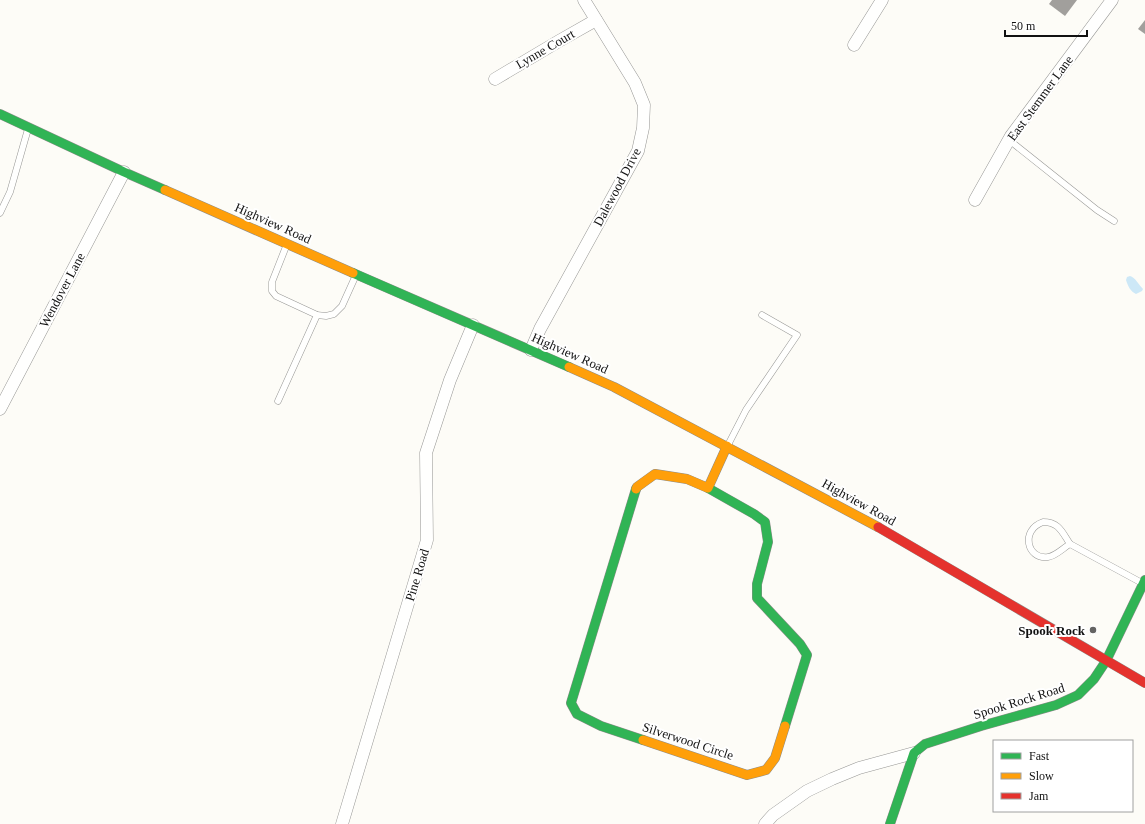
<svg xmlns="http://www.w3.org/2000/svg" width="1145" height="824" font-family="'Times New Roman',serif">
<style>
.water{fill:#cde8f7}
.building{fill:#a19f9c}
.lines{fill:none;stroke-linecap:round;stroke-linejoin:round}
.lane-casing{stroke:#979795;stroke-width:7}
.street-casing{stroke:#979795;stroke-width:13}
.fast-casing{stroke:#8e8d8b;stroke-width:10}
.slow-casing{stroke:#8e8d8b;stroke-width:10}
.jam-casing{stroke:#8e8d8b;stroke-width:10}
.lane{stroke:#fffffe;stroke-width:6}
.street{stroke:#fffffe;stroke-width:12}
.fast{stroke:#30b455;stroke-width:9}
.slow{stroke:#ff9f0a;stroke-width:9}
.jam{stroke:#e5322d;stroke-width:9}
.poi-dot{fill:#646362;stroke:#fff;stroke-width:1.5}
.labels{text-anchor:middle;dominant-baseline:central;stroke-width:4;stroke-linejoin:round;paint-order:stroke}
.street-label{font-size:13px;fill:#111;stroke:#fff}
.poi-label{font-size:13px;font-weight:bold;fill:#111;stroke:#fff;text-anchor:end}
</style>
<rect width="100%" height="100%" fill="#fdfcf7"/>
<path class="water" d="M 1130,276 C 1135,277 1139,285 1143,289 L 1142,291 L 1136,294 C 1130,291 1128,286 1126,280 L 1127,277 Z"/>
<g class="building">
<path d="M 1052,0 L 1077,0 L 1065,16 L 1049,4 Z"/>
<path d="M 1145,20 L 1145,34 L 1138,29 Z"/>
</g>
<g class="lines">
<defs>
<g id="lane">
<path d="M 1009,140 L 1097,210 L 1114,221"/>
<path d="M 0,213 L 10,192 L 28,129"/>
<path d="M 287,244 L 272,282 L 272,291 L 276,296 L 317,315 L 326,316 L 334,314 L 342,306 L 356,275"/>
<path d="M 278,401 L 317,315"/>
<path d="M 728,445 L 746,410 L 797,335 L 762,315"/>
<path d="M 1043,522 C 1059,522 1062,532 1070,544 C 1063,548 1056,556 1048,557 C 1027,560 1020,530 1043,522 Z"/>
<path d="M 1070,544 L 1142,583"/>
</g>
<g id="street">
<path d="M 854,45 L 882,0"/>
<path d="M 495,79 L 559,41 L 596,20"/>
<path d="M 975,200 L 1011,136 L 1112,0"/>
<path d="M 531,350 L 540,329 L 638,151 L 643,128 L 644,105 L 635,83 L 584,0"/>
<path d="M 0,409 L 124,172"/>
<path d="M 342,824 L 427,540 L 426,453 L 450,380 L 473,325"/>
<path d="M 765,824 L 773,815 L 807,791 L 832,779 L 859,768 L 914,753"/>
</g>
<g id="fast">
<path d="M 0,114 L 124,172 L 165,190"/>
<path d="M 353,273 L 569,367"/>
<path d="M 708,488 L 754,514 L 765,522 L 768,542 L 757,584 L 757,598 L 800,644 L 807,655 L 785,726"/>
<path d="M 636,489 L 571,703 L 577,714 L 601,726 L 643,740"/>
<path d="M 890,824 L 914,753 L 925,744 L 981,726 L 1056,705 L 1078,695 L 1094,679 L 1106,661 L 1145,580"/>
</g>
<g id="slow">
<path d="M 165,190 L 353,273"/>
<path d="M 569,367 L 614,387 L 878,527"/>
<path d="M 636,489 L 637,487 L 655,474 L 687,479 L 708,488 L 727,446"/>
<path d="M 643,740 L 747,775 L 766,770 L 775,758 L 785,726"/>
</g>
<path id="jam" d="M 878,527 L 1145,683"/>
</defs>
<use href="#lane" class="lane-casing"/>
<use href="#street" class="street-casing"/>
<use href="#fast" class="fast-casing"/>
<use href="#slow" class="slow-casing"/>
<use href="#jam" class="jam-casing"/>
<use href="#lane" class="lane"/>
<use href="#street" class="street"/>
<use href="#fast" class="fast"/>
<use href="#slow" class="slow"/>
<use href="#jam" class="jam"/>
</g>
<circle class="poi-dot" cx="1093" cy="630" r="4"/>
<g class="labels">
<g class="street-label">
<text transform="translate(545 49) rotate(-30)">Lynne Court</text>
<text transform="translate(1040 98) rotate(-54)">East Stemmer Lane</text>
<text transform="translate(617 187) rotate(-62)">Dalewood Drive</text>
<text transform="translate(273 223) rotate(24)">Highview Road</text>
<text transform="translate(62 290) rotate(-62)">Wendover Lane</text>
<text transform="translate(570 353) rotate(24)">Highview Road</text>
<text transform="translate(859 502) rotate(29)">Highview Road</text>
<text transform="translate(417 575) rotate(-73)">Pine Road</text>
<text transform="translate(1019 701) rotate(-17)">Spook Rock Road</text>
<text transform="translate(688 741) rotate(18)">Silverwood Circle</text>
</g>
<g class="poi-label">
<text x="1085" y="630">Spook Rock</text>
</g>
</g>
<rect x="993" y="740" width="140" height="72" fill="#ffffff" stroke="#a0a0a0"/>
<rect x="1001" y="753" width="20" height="6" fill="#30b455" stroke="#a0a0a0"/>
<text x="1029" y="760" font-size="12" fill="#111111">Fast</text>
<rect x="1001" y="773" width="20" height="6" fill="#ff9f0a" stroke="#a0a0a0"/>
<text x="1029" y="780" font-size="12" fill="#111111">Slow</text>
<rect x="1001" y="793" width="20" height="6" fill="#e5322d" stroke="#a0a0a0"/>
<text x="1029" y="800" font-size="12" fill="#111111">Jam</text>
<path d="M1005 30v6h82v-6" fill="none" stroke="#111111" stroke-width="2"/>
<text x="1011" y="30" font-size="12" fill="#111111" stroke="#ffffff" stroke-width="3" paint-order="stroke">50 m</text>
</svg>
